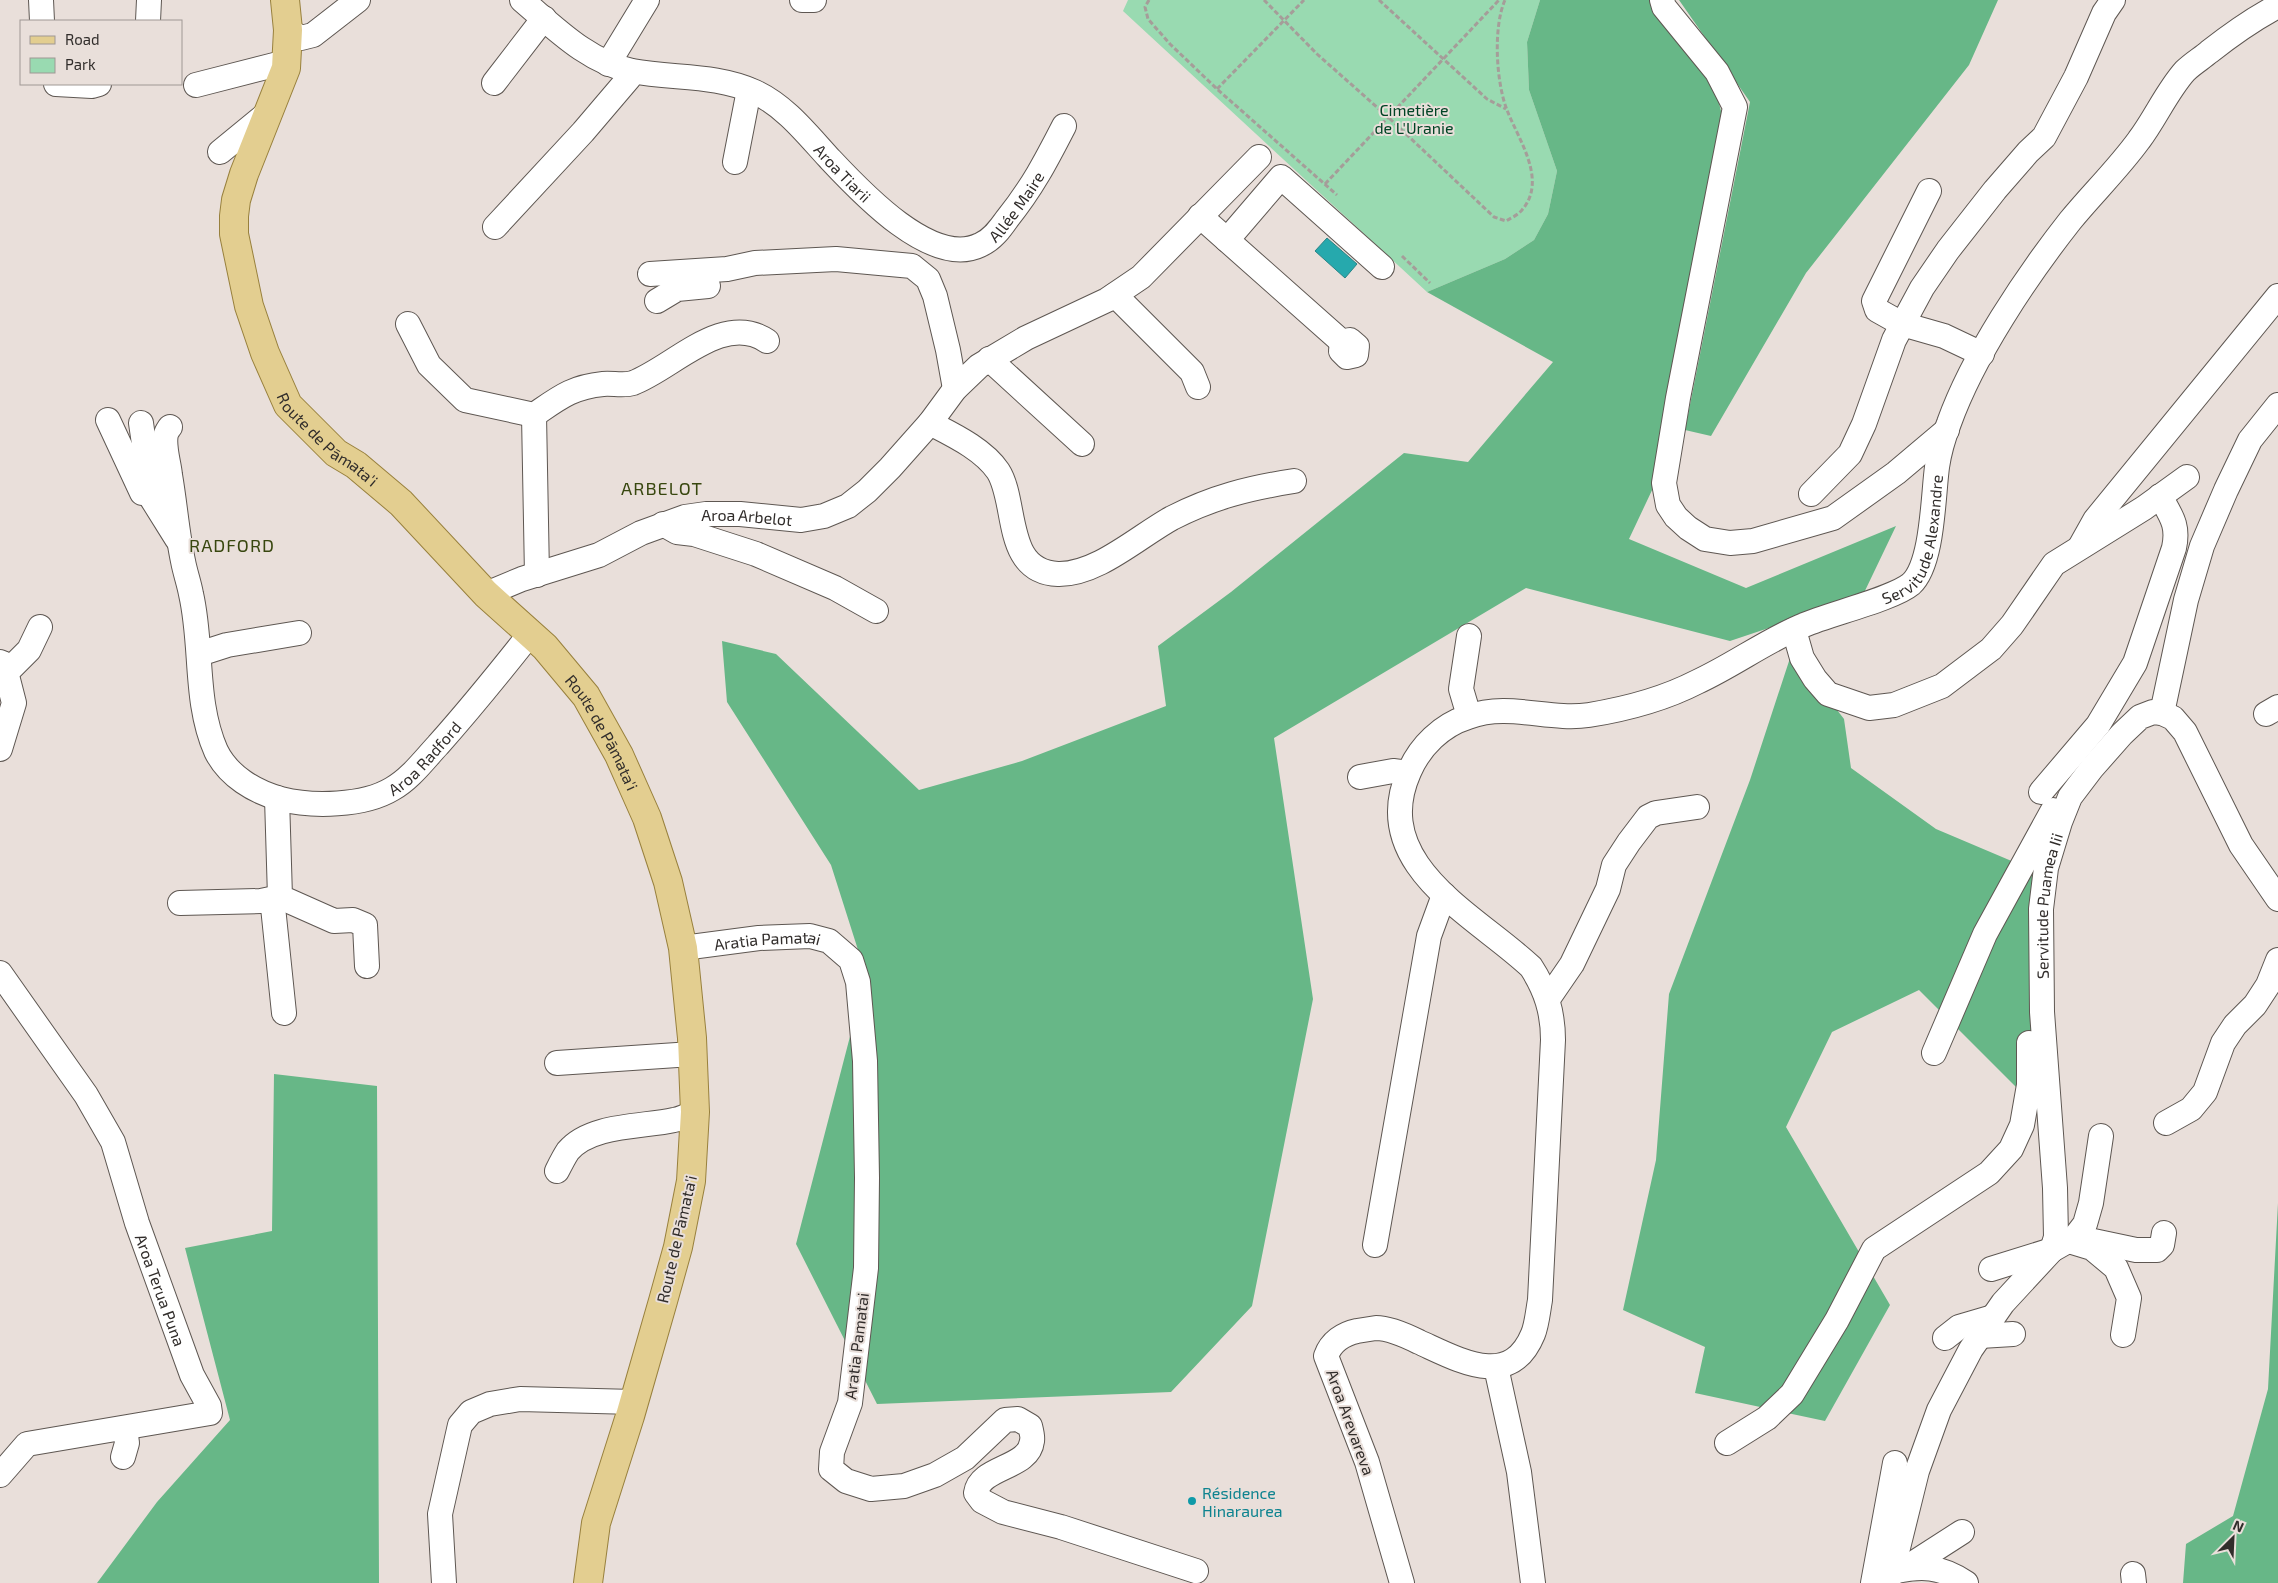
<svg xmlns="http://www.w3.org/2000/svg" width="2278" height="1583" font-family="'Exo 2',sans-serif">
<style>
.green{fill:#99dab1}
.forest{fill:#67b787}
.water{fill:#26a9ad;stroke:#298486}
.lines{fill:none;stroke-linecap:round;stroke-linejoin:round}
.minor-casing{stroke:#5e5752;stroke-width:26}
.major-casing{stroke:#98803d;stroke-width:30}
.path{stroke:#a59d99;stroke-width:3;stroke-dasharray:5 2.5;stroke-linecap:butt}
.minor{stroke:#fff;stroke-width:24}
.major{stroke:#e3ce90;stroke-width:28}
.culture-dot{fill:#0f9aa8;stroke:#e9dfda;stroke-width:2}
.labels{text-anchor:middle;dominant-baseline:central;stroke-width:4;stroke-linejoin:round;paint-order:stroke}
.park-label{font-size:16px;fill:#004425;stroke:#e9dfda}
.street-label{font-size:16px;fill:#312d2b;stroke:#e9dfda}
.culture-label{font-size:16px;fill:#0d838f;stroke:#e9dfda;text-anchor:start}
.neighbourhood-label{font-size:18px;letter-spacing:1px;fill:#38470f;stroke:#e9dfda}
</style>
<rect width="100%" height="100%" fill="#e9dfda"/>
<path class="green" d="M 1128,0 L 1540,0 L 1527,42 L 1529,90 L 1557,171 L 1548,214 L 1534,240 L 1505,259 L 1427,292 L 1123,11 Z"/>
<g class="forest">
<path d="M 1540,0 L 1656,0 L 1716,91 L 1723,119 L 1654,486 L 1629,539 L 1746,588 L 1896,526 L 1862,597 L 1730,641 L 1526,588 L 1274,738 L 1313,999 L 1252,1306 L 1171,1392 L 877,1404 L 796,1244 L 866,975 L 831,865 L 727,702 L 722,641 L 776,654 L 919,790 L 1022,761 L 1166,706 L 1158,646 L 1231,592 L 1404,453 L 1468,462 L 1553,362 L 1427,292 L 1505,259 L 1534,240 L 1548,214 L 1557,171 L 1529,90 L 1527,42 Z"/>
<path d="M 1679,0 L 1998,0 L 1969,65 L 1806,273 L 1711,436 L 1685,430 L 1750,102 Z"/>
<path d="M 1792,652 L 1844,719 L 1851,768 L 1936,829 L 2040,873 L 2055,1126 L 1919,990 L 1832,1032 L 1786,1127 L 1890,1305 L 1825,1421 L 1695,1393 L 1705,1347 L 1623,1310 L 1656,1160 L 1669,994 L 1750,780 Z"/>
<path d="M 274,1074 L 377,1086 L 379,1583 L 97,1583 L 157,1502 L 230,1420 L 185,1248 L 272,1231 Z"/>
<path d="M 2278,1203 L 2278,1583 L 2183,1583 L 2186,1544 L 2233,1516 L 2268,1389 Z"/>
</g>
<path class="water" d="M 1327,238 L 1357,264 L 1345,278 L 1315,251 Z"/>
<g class="lines">
<defs>
<g id="minor">
<path d="M 41,0 L 42,21"/>
<path id="s1" d="M 522,0 C 555,28 588,62 632,71 C 674,79 715,74 755,92 C 785,106 806,133 828,157 C 858,189 931,269 980,245 C 992,240 1000,229 1007,219 C 1032,188 1046,161 1064,126"/>
<path d="M 802,0 L 814,0"/>
<path d="M 1662,0 L 1664,7 L 1717,72 L 1735,107 L 1678,398 L 1664,483 L 1668,505 L 1676,517 L 1688,528 L 1705,539 L 1730,543 L 1753,541 L 1833,518 L 1896,473 L 1947,430"/>
<path d="M 148,21 L 149,0"/>
<path d="M 288,30 L 301,38 L 313,35 L 358,0"/>
<path d="M 608,64 L 647,0"/>
<path d="M 494,83 L 544,18"/>
<path d="M 56,84 L 92,86 L 99,84"/>
<path d="M 196,85 L 286,62"/>
<path d="M 220,152 L 270,111"/>
<path d="M 735,162 L 749,90"/>
<path d="M 1929,191 L 1874,301 L 1877,310 L 1902,324 L 1944,336 L 1982,354"/>
<path d="M 1200,216 L 1227,240 L 1281,177 L 1382,267"/>
<path d="M 495,227 L 583,132 L 629,78 L 631,71"/>
<path d="M 1227,240 L 1342,342"/>
<path d="M 650,274 L 727,269 L 755,263 L 836,259 L 912,266 L 928,279 L 935,296 L 948,350 L 955,389"/>
<path d="M 1115,295 L 1192,372 L 1198,387"/>
<path d="M 657,301 L 677,289 L 708,286"/>
<path d="M 408,324 L 429,365 L 465,400 L 534,415 C 559,398 572,387 603,384 C 612,383 624,386 633,383 C 673,368 723,311 767,341"/>
<path d="M 1350,340 L 1357,346 L 1356,355 L 1347,357 L 1341,351 L 1342,342 Z"/>
<path d="M 989,359 L 1082,444"/>
<path d="M 534,415 L 537,575"/>
<path d="M 108,420 L 142,493"/>
<path d="M 141,423 L 152,499 L 177,539"/>
<path d="M 930,423 C 953,435 983,449 998,471 C 1018,502 1003,572 1058,574 C 1097,575 1139,536 1172,518 C 1213,497 1249,488 1294,481"/>
<path id="s2" d="M 170,427 C 169,428 166,433 166,434 C 163,446 169,463 170,475 C 175,504 177,533 183,561 C 185,572 189,583 191,594 C 203,646 194,701 216,751 C 228,776 255,792 281,799 C 312,807 364,806 392,789 C 410,779 424,760 438,745 C 470,709 500,672 530,634"/>
<path d="M 1811,494 L 1850,454 L 1864,424 L 1894,340 L 1922,288 L 1948,250 L 1995,190 L 2028,152 L 2044,137 L 2076,77 L 2104,13 L 2113,0"/>
<path d="M 663,524 L 677,532 L 694,534 L 756,554 L 835,588 L 876,611"/>
<path d="M 2081,545 L 2095,520 L 2278,296"/>
<path id="s3" d="M 486,594 L 522,579 L 599,555 L 641,533 L 685,517 L 706,514 L 740,514 L 801,520 L 824,516 L 848,506 L 867,491 L 890,468 L 930,423 L 955,389 L 979,366 L 1026,338 L 1107,300 L 1141,277 L 1259,157"/>
<path d="M 1794,630 L 1802,658 L 1815,679 L 1828,694 L 1869,708 L 1894,705 L 1942,686 L 1991,649 L 2012,625 L 2054,564 L 2144,508 L 2187,477"/>
<path d="M 1469,636 L 1461,689 L 1469,716"/>
<path d="M 199,654 L 227,645 L 299,633"/>
<path d="M 0,662 L 12,667 L 29,650 L 40,627"/>
<path d="M 2162,713 L 2186,600 L 2202,546 L 2226,490 L 2250,440 L 2278,405"/>
<path d="M 2266,714 L 2278,707"/>
<path d="M 0,749 L 14,703 L 4,664"/>
<path d="M 1360,777 L 1393,771 L 1408,773"/>
<path d="M 2041,792 L 2098,725 L 2135,663 L 2174,548 C 2179,525 2171,516 2160,496"/>
<path d="M 277,798 L 280,897 L 334,921 L 353,920 L 365,925 L 367,966"/>
<path d="M 280,897 L 273,907 L 284,1013"/>
<path d="M 180,903 L 261,901 L 280,897"/>
<path id="s4" d="M 683,948 L 759,938 L 810,936 L 829,941 L 851,960 L 858,982 L 865,1061 L 867,1178 L 866,1268 L 850,1403 L 832,1452 L 831,1469 L 846,1481 L 871,1489 L 904,1486 L 935,1475 L 965,1458 L 1005,1420 L 1018,1419 L 1030,1426 C 1031,1430 1033,1437 1032,1441 C 1029,1469 980,1466 976,1493 L 982,1501 L 1003,1512 L 1061,1527 L 1196,1571"/>
<path id="s5" d="M 0,973 L 86,1095 L 113,1142 L 137,1223 L 192,1375 L 209,1406 L 210,1413 L 27,1444 L 0,1475"/>
<path d="M 1548,999 L 1572,964 L 1608,889 L 1614,865 L 1629,842 L 1648,817 L 1656,813 L 1697,807"/>
<path d="M 1934,1053 L 1985,934 L 2053,810"/>
<path d="M 557,1063 L 692,1054"/>
<path d="M 2166,1123 L 2191,1109 L 2205,1092 L 2223,1043 L 2235,1025 L 2255,1005 L 2268,985 L 2278,960"/>
<path d="M 557,1171 C 560,1165 564,1157 568,1151 C 591,1124 643,1127 674,1120 C 681,1119 689,1115 695,1112"/>
<path d="M 2084,1239 L 2136,1250 L 2157,1250 L 2162,1245 L 2164,1233"/>
<path d="M 2069,1241 L 2092,1248 L 2116,1268 L 2129,1298 L 2123,1335"/>
<path d="M 1375,1245 L 1429,936 L 1444,895"/>
<path d="M 1991,1269 L 2052,1250 L 2075,1237 L 2085,1224 L 2091,1203 L 2101,1136"/>
<path d="M 1980,1336 L 2013,1334"/>
<path d="M 1945,1338 L 1959,1327 L 1993,1317"/>
<path d="M 1496,1367 L 1519,1472 L 1533,1583"/>
<path d="M 1727,1443 L 1767,1418 L 1792,1394 L 1837,1320 L 1874,1249 L 1989,1173 L 2011,1149 L 2022,1125 L 2029,1085 L 2029,1043"/>
<path d="M 123,1457 L 127,1443 L 125,1428"/>
<path d="M 1906,1568 L 1962,1532"/>
<path d="M 1892,1572 C 1922,1565 1940,1566 1966,1583"/>
<path d="M 2133,1574 L 2134,1583"/>
<path d="M 444,1583 L 440,1514 L 460,1425 L 471,1412 L 490,1404 L 520,1399 L 634,1402"/>
<path id="s6" d="M 1402,1583 L 1367,1462 L 1326,1356 C 1331,1342 1343,1334 1357,1331 C 1363,1330 1370,1329 1376,1328 C 1390,1328 1407,1336 1419,1342 C 1459,1360 1510,1390 1533,1334 C 1537,1324 1538,1311 1540,1300 L 1553,1040 C 1553,1012 1546,990 1531,967 C 1476,915 1368,865 1409,772 C 1420,746 1442,725 1468,717 C 1509,702 1548,721 1589,715 C 1626,709 1664,699 1697,682 C 1734,665 1767,640 1804,625 C 1829,614 1893,599 1911,584 C 1933,564 1933,496 1937,467 C 1939,453 1944,436 1949,423 C 1973,356 2026,277 2070,221 C 2092,194 2118,169 2139,140 C 2155,119 2167,91 2185,71 C 2192,64 2202,58 2209,52 C 2232,34 2253,19 2278,6"/>
<path d="M 1873,1583 L 1895,1463"/>
<path id="s7" d="M 1887,1583 L 1892,1572 L 1917,1471 L 1939,1410 L 1971,1349 L 2003,1303 L 2052,1250 L 2056,1237 L 2055,1188 L 2042,1012 L 2041,909 L 2046,868 L 2060,822 L 2070,797 L 2092,768 L 2122,734 L 2140,717 L 2153,712 L 2162,713 L 2173,718 L 2185,732 L 2241,845 L 2278,899"/>
</g>
<g id="major">
<path id="s8" d="M 285,0 L 288,30 L 286,68 L 244,174 L 236,200 L 234,216 L 234,234 L 249,306 L 265,353 L 288,405 L 336,453 L 356,465 L 401,503 L 486,594 L 545,647 L 586,696 L 619,755 L 647,818 L 668,882 L 683,948 L 692,1038 L 695,1112 L 691,1181 L 678,1247 L 663,1301 L 630,1416 L 596,1523 L 588,1583"/>
</g>
</defs>
<use href="#minor" class="minor-casing"/>
<use href="#major" class="major-casing"/>
<g class="path">
<path d="M 1149,0 L 1145,7 L 1148,19 L 1170,44 L 1217,89 L 1337,195"/>
<path d="M 1264,0 L 1317,54 L 1388,117 L 1494,217 L 1506,221 C 1511,218 1518,215 1522,210 C 1548,180 1518,139 1507,110 C 1496,82 1493,27 1505,0"/>
<path d="M 1379,0 L 1487,99 L 1506,109"/>
<path d="M 1217,89 L 1304,0"/>
<path d="M 1325,184 L 1499,0"/>
<path d="M 1402,256 L 1430,283"/>
</g>
<use href="#minor" class="minor"/>
<use href="#major" class="major"/>
</g>
<circle class="culture-dot" cx="1192" cy="1501" r="5"/>
<g class="labels">
<g class="park-label">
<text x="1414" y="109">Cimetière<tspan x="1414" dy="18">de L'Uranie</tspan></text>
</g>
<g class="street-label">
<text stroke="none"><textPath href="#s1" startOffset="378">Aroa Tiarii</textPath></text>
<text stroke="none"><textPath href="#s1" startOffset="595">Allée Maire</textPath></text>
<text stroke="none"><textPath href="#s8" startOffset="476">Route de Pāmata'i</textPath></text>
<text stroke="none"><textPath href="#s3" startOffset="276">Aroa Arbelot</textPath></text>
<text stroke="none"><textPath href="#s6" startOffset="1698">Servitude Alexandre</textPath></text>
<text stroke="none"><textPath href="#s8" startOffset="881">Route de Pāmata'i</textPath></text>
<text stroke="none"><textPath href="#s2" startOffset="572">Aroa Radford</textPath></text>
<text stroke="none"><textPath href="#s7" startOffset="724">Servitude Puamea Iii</textPath></text>
<text stroke="none"><textPath href="#s4" startOffset="85">Aratia Pamatai</textPath></text>
<text transform="translate(676 1239) rotate(-77)">Route de Pāmata'i</text>
<text stroke="none"><textPath href="#s5" startOffset="359">Aroa Terua Puna</textPath></text>
<text transform="translate(856 1346) rotate(-83)">Aratia Pamatai</text>
<text transform="translate(1351 1422) rotate(70)">Aroa Arevareva</text>
</g>
<g class="culture-label">
<text x="1202" y="1492">Résidence<tspan x="1202" dy="18">Hinaraurea</tspan></text>
</g>
<g class="neighbourhood-label">
<text x="662" y="488">ARBELOT</text>
<text x="232" y="545">RADFORD</text>
</g>
</g>
<rect x="20" y="20" width="162" height="65" fill="#e9dfda" stroke="#9f9894"/>
<rect x="30" y="36" width="25" height="8" fill="#e3ce90" stroke="#9f9894"/>
<text x="65" y="45" font-size="15" fill="#312d2b">Road</text>
<rect x="30" y="58" width="25" height="15" fill="#99dab1" stroke="#9f9894"/>
<text x="65" y="70" font-size="15" fill="#312d2b">Park</text>
<g transform="translate(2233 1538) rotate(24)" stroke="#e9dfda" stroke-width="4" paint-order="stroke">
<path d="M0-4L9 19L0 12L-9 19Z" fill="#312d2b"/>
<text y="-8" font-size="14" font-weight="bold" text-anchor="middle" fill="#312d2b">N</text>
</g>
</svg>
